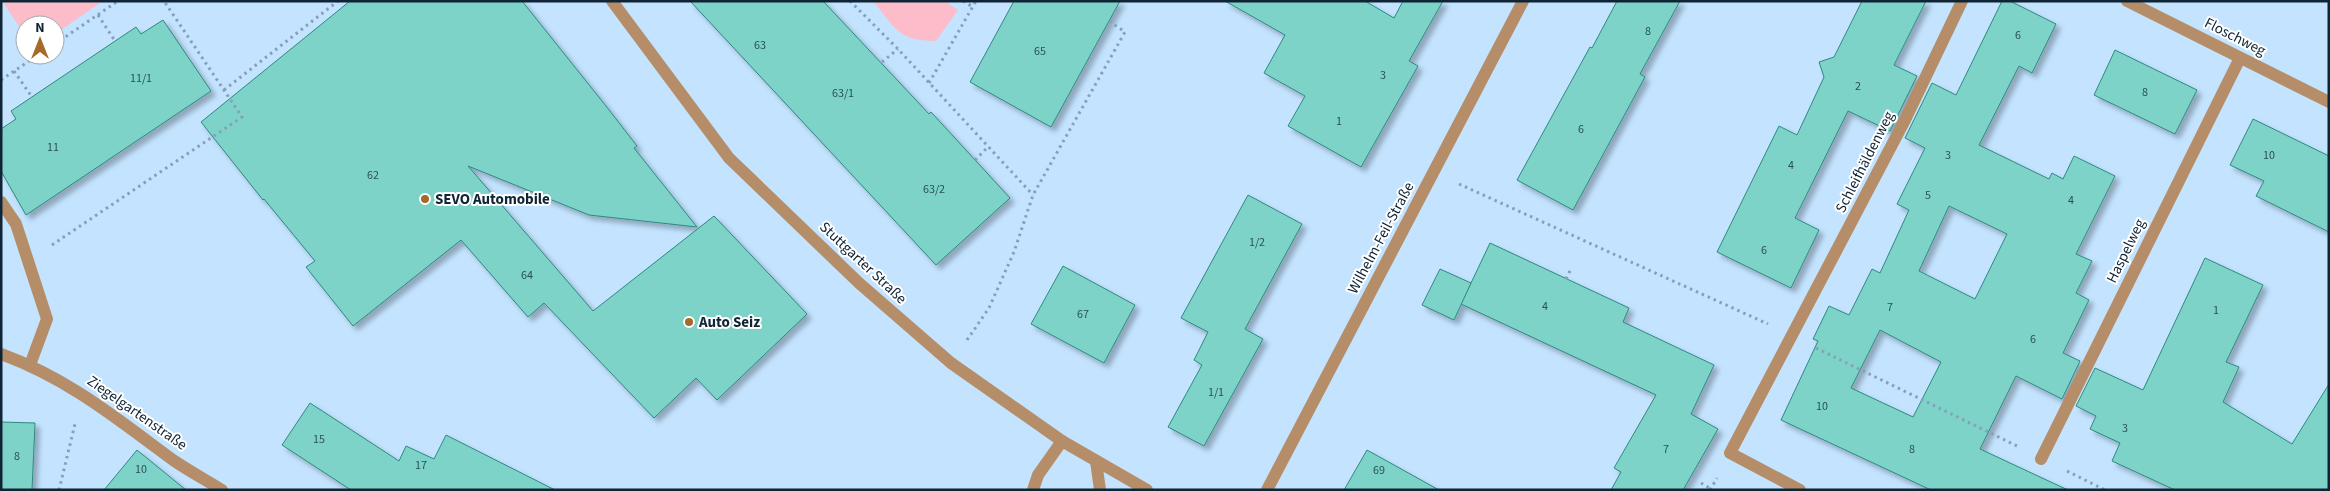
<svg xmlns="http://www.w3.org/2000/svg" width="2330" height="491" font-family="'Source Sans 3',sans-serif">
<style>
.green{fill:#fcbcca}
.building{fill:#7dd3c8;stroke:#2e897f;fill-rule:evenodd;filter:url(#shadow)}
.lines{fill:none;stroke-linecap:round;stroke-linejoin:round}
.path{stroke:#85a1b9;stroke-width:3;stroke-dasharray:2.5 4;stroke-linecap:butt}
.service{stroke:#b58e69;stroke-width:12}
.minor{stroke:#b58e69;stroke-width:12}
.poi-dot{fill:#a56a2a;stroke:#fff;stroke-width:2}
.labels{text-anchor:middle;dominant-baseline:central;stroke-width:4;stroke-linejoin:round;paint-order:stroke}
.number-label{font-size:12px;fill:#2a505a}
.street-label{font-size:15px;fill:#0f2435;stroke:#fff}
.poi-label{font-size:15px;font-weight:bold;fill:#0f2435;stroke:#fff;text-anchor:start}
</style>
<defs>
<filter id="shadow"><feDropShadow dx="4.5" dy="4.5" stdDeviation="2.5" flood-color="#0004"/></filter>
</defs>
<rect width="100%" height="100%" fill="#c3e3ff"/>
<g class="green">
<path d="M 2,1 L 103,1 L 55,34 L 55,25 L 25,25 L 25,35 Z"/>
<path d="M 873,1 L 945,1 L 958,10 L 936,41 C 897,41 895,27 873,1 Z"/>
</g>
<g class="building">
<path d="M 350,1 L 522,1 L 606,106 L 637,146 L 634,148 L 697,227 L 589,215 L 468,166 L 593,311 L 714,216 L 807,314 L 717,400 L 696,378 L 654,418 L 544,303 L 528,317 L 461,240 L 353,326 L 306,267 L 315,261 L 264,199 L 263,200 L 201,122 Z"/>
<path d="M 690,1 L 823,1 L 929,114 L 931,112 L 1010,198 L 936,265 Z"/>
<path d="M 1014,1 L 1120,1 L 1051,127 L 970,82 Z"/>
<path d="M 1225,1 L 1365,1 L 1394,18 L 1403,1 L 1443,1 L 1409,61 L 1418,66 L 1361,167 L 1288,126 L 1305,96 L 1264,73 L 1285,35 Z"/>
<path d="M 1617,1 L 1680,1 L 1640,74 L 1645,77 L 1573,210 L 1517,180 L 1590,47 L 1592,48 Z"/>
<path d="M 1862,1 L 1926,1 L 1894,65 L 1917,76 L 1890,131 L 1848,111 L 1795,218 L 1819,230 L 1791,288 L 1717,252 L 1779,126 L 1797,135 L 1824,77 L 1819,62 L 1834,57 Z"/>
<path d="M 2002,1 L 2010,1 L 2056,24 L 2032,73 L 2019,66 L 1979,145 L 2049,179 L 2052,173 L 2063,179 L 2074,156 L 2115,176 L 2076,254 L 2092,261 L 2076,293 L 2089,300 L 2063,353 L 2080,361 L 2062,399 L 2016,376 L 1980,449 L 2068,490 L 1931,490 L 1781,420 L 1818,341 L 1813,339 L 1829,306 L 1849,315 L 1872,269 L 1880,273 L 1909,210 L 1897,204 L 1925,148 L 1905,138 L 1932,83 L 1956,95 ZM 1949,206 L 2007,234 L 1975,299 L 1919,271 ZM 1880,330 L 1941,362 L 1913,417 L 1851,388 Z"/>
<path d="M 163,20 L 211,91 L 26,215 L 1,171 L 1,129 L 16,119 L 11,111 L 136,27 L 141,34 Z"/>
<path d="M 2115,50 L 2197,90 L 2175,134 L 2094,95 Z"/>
<path d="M 2253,119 L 2329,156 L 2329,232 L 2256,196 L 2264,181 L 2230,165 Z"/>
<path d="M 1248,195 L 1302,224 L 1245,329 L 1263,339 L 1204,446 L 1168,427 L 1202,365 L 1194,360 L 1208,332 L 1181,318 Z"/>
<path d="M 1490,243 L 1629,308 L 1623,322 L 1714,365 L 1691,414 L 1718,429 L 1683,490 L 1611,490 L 1621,472 L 1614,468 L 1656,395 L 1461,304 Z"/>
<path d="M 2205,258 L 2263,285 L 2226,362 L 2239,367 L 2223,402 L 2292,444 L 2329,384 L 2329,490 L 2175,490 L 2112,461 L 2120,443 L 2090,429 L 2096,416 L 2076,406 L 2095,368 L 2143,390 Z"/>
<path d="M 1063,266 L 1135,305 L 1104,363 L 1031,324 Z"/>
<path d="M 1440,269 L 1471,283 L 1454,320 L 1422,305 Z"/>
<path d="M 310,403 L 399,461 L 406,446 L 434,459 L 446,435 L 555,490 L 351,490 L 282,445 Z"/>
<path d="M 1,422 L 35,423 L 32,490 L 1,490 Z"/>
<path d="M 137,450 L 186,490 L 104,490 Z"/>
<path d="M 1367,450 L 1439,490 L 1344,490 Z"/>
</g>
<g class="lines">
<g class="path">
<path d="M 850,1 L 898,49 L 1033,195"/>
<path d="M 963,1 L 973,7"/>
<path d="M 98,15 L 115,41"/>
<path d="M 55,44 L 118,1"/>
<path d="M 882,62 L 898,49"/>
<path d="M 14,71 L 32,97"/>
<path d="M 1,80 L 38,55"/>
<path d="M 929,83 L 976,1"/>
<path d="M 224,90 L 338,1"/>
<path d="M 975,160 L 988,147"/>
<path d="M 1459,184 L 1768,324"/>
<path d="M 52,245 L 242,117 L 164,1"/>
<path d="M 1566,279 L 1571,269"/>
<path d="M 967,340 L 989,308 L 1014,252 L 1033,195 L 1125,32 L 1109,21"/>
<path d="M 1816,348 L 2017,446"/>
<path d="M 2067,471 L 2105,490"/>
<path d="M 1701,483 L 1711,489"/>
<path d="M 59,490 L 75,424"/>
<path d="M 1710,490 L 1717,478"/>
</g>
<g class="service">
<path d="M 1,202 L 16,224 L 47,319 L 30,365"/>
<path d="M 2041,459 L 2240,58"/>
<path d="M 1096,461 L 1100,490"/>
<path d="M 1800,490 L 1730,453 L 1905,120 L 1962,1"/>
</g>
<g class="minor">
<path d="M 612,1 L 729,158 L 859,283 L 951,363 L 1062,441 L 1147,490"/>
<path d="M 2127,1 L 2329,102"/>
<path d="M 1,354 C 69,379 116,418 173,460 C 189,471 206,480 222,490"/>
<path d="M 1033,490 L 1038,475 L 1062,441"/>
<path d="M 1267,490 L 1523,1"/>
</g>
</g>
<g class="poi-dot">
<circle cx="425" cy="199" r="5"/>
<circle cx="689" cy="322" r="5"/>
</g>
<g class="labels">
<g class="number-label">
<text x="1648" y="31">8</text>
<text x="2018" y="35">6</text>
<text x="760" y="45">63</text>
<text x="1040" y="51">65</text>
<text x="1383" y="75">3</text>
<text x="141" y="78">11/1</text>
<text x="1858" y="86">2</text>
<text x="2145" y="92">8</text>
<text x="843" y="93">63/1</text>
<text x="1339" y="121">1</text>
<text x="1581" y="129">6</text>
<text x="53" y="147">11</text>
<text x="1948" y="155">3</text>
<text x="2269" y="155">10</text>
<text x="1791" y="165">4</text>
<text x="373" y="175">62</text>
<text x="934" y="189">63/2</text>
<text x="1928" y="195">5</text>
<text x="2071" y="200">4</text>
<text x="1257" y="242">1/2</text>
<text x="1764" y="250">6</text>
<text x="527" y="275">64</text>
<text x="1545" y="306">4</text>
<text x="1890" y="307">7</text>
<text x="2216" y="310">1</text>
<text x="1083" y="314">67</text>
<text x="2033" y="339">6</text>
<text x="1216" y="392">1/1</text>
<text x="1822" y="406">10</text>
<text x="2125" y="428">3</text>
<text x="319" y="439">15</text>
<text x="1666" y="449">7</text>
<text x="1912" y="449">8</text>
<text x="17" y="456">8</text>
<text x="421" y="465">17</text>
<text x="141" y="469">10</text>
<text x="1379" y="470">69</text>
</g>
<g class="street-label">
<text transform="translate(2235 37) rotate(27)">Floschweg</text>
<text transform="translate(1865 162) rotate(-63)">Schleifhäldenweg</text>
<text transform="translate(1381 238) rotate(-62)">Wilhelm-Feil-Straße</text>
<text transform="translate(2126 251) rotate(-64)">Haspelweg</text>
<text transform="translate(863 263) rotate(43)">Stuttgarter Straße</text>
<text transform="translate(137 413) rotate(35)">Ziegelgartenstraße</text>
</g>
<g class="poi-label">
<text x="435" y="199">SEVO Automobile</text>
<text x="699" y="322">Auto Seiz</text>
</g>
</g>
<rect width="2330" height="491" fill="none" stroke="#0f2435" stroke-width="5"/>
<g transform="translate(40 40)"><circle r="24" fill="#ffffff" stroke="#9fa7ae"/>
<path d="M0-4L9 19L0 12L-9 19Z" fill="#a56a2a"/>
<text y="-8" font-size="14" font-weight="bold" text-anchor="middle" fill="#0f2435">N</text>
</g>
</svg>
